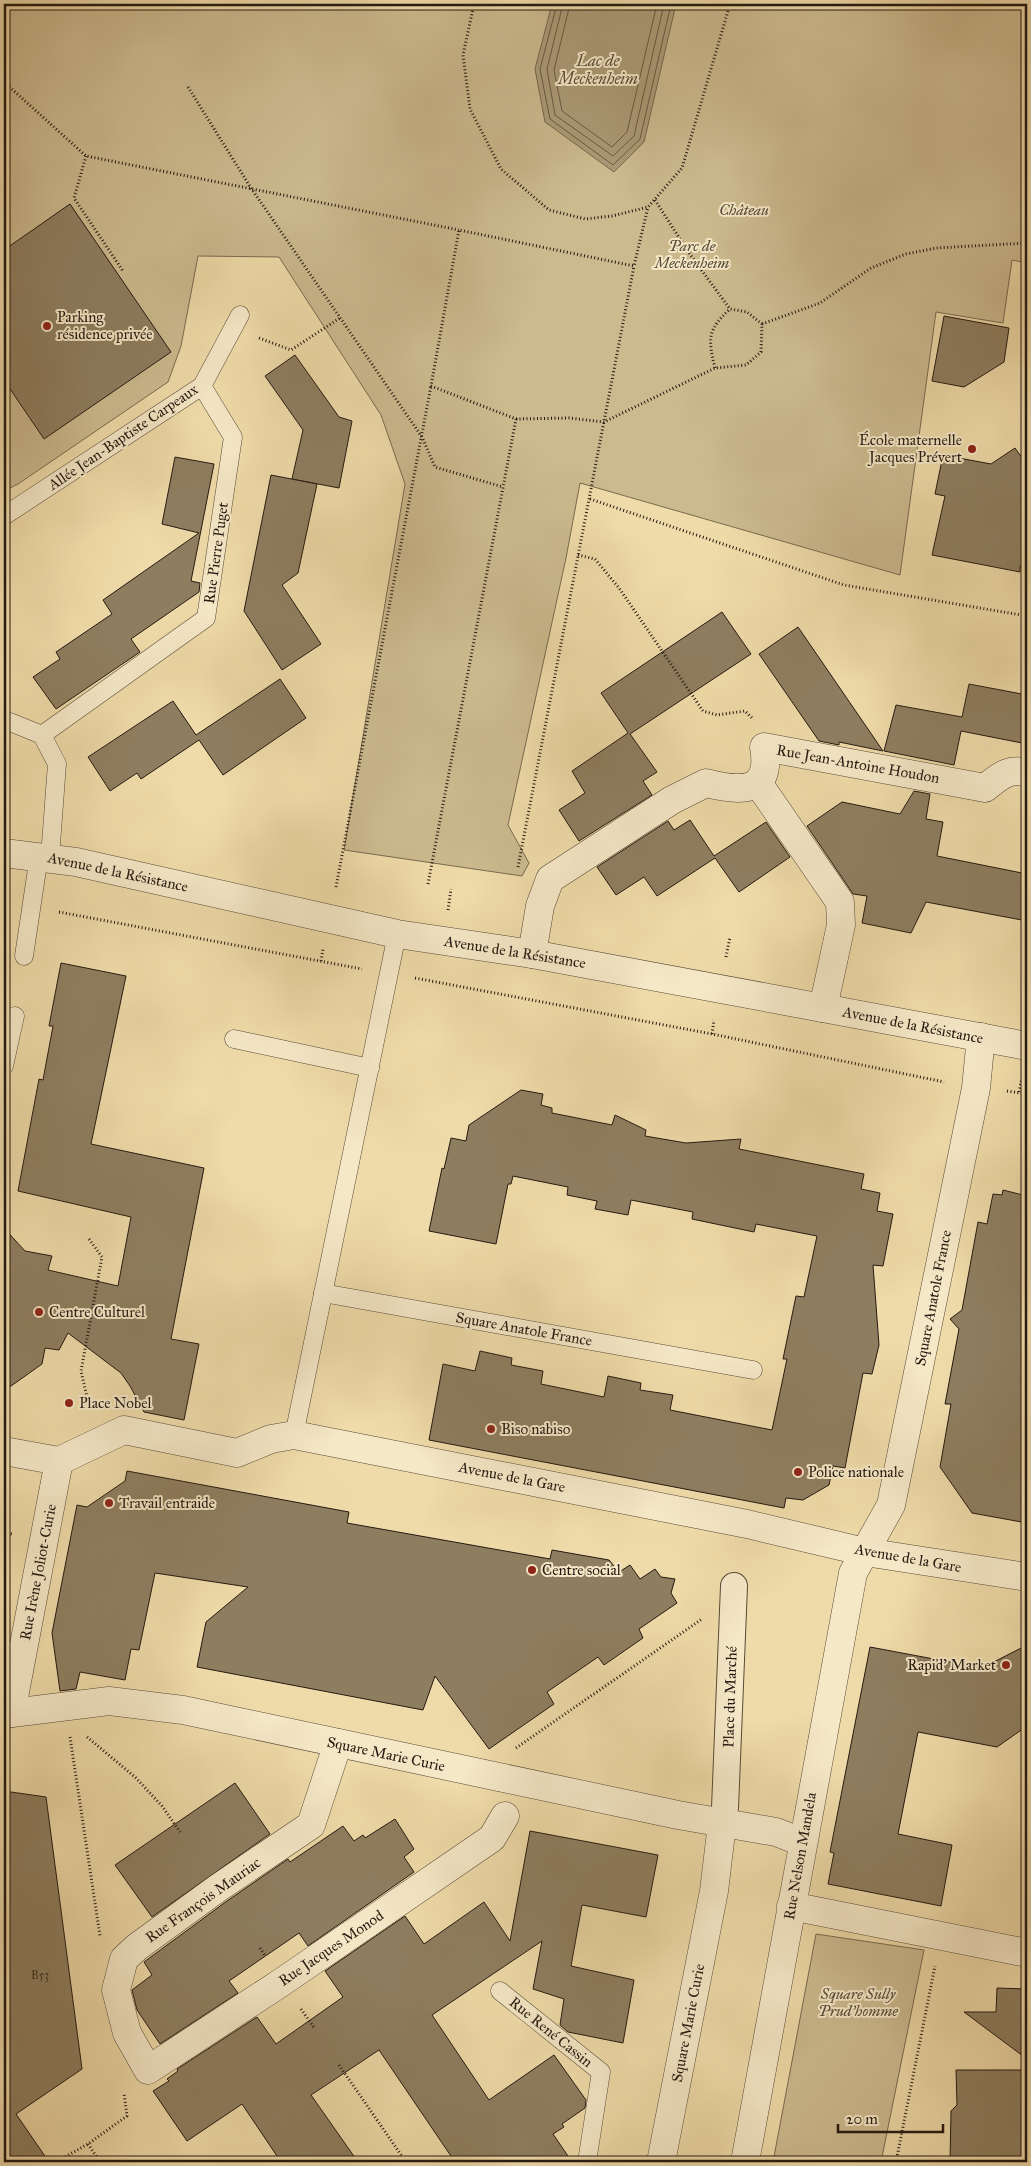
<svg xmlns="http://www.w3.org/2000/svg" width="1031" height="2166" font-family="'IM FELL Great Primer',serif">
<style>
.green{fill:#ccba8f;stroke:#786a50}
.water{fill:#aa9975;stroke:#74664d}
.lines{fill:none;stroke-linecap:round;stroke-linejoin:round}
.shore{stroke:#675943;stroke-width:1}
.building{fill:#8e7e60;stroke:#241911}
.service-casing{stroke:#574a37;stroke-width:19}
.pedestrian-casing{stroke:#574a37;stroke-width:28}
.minor-casing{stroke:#574a37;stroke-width:29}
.path{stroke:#241911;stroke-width:3;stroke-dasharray:1 2.5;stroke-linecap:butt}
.service{stroke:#f5e8c7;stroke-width:18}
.pedestrian{stroke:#f5e8c7;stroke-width:26}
.minor{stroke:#f5e8c7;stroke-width:28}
.poi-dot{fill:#8f2418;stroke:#f5e8c7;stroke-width:2}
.labels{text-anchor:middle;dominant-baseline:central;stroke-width:4;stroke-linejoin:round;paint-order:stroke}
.number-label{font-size:12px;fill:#3e3225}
.park-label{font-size:15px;font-style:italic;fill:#564937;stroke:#f5e8c7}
.poi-label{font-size:15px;fill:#241911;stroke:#f5e8c7;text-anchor:start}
.street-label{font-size:15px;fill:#241911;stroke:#f5e8c7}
.water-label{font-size:16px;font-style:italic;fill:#5a4c39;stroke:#f5e8c7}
</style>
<rect width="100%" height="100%" fill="#efdba9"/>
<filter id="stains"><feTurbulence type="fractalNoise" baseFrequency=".004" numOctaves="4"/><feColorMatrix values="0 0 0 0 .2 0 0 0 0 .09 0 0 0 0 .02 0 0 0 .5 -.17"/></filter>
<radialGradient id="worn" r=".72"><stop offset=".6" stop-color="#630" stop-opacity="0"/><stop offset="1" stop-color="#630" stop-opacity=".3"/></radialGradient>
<g class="green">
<path d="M 4,4 L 1027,4 L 1027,263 L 1012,260 L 1003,323 L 936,312 L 900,575 L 580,483 L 566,558 L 508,825 L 529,863 L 522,876 L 344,850 L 405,484 L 381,415 L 279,257 L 198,256 L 181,346 L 168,382 L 18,484 L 4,491 Z"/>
<path d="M 816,1934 L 924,1950 L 881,2162 L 773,2162 Z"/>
</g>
<path class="water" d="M 552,4 L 676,4 L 644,142 L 614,172 L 545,122 L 535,69 Z"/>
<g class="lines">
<g class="shore">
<path d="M 557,4 L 540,69 L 550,119 L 613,165 L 640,139 L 671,4"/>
<path d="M 563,4 L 547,69 L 555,115 L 613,156 L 634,136 L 664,4"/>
<path d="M 570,4 L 554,70 L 562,111 L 612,147 L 627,132 L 657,4"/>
</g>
</g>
<g class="building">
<path d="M 70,204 L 171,352 L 44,439 L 4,380 L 4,250 Z"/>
<path d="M 944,316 L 1009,328 L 1004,362 L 964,387 L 932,381 Z"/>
<path d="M 295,355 L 339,417 L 352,421 L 339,488 L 292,479 L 303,430 L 265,376 Z"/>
<path d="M 1015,448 L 1027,465 L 1027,568 L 1020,566 L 1020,572 L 932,555 L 945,496 L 935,494 L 943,455 L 991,464 Z"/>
<path d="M 175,457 L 214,464 L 191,581 L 200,583 L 199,592 L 131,639 L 140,652 L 56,709 L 33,677 L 60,659 L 56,652 L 112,614 L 103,600 L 199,533 L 162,524 Z"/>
<path d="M 271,475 L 317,484 L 298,573 L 282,585 L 321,644 L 282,670 L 244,611 Z"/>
<path d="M 722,612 L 751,654 L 630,734 L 657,772 L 643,781 L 652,795 L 579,841 L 559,810 L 585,793 L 572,771 L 628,733 L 601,693 Z"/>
<path d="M 798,627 L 883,751 L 839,742 L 839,745 L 819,741 L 759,654 Z"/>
<path d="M 280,679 L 306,718 L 223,775 L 199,740 L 141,779 L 137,773 L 110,791 L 88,757 L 173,701 L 196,735 Z"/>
<path d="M 969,684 L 1027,695 L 1027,744 L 961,731 L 954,765 L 884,751 L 896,705 L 962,717 Z"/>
<path d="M 914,791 L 930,794 L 926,819 L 943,822 L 937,856 L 1027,874 L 1027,921 L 926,902 L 911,933 L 862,923 L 867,896 L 853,894 L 807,826 L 842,802 L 900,814 Z"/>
<path d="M 690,820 L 714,856 L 766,822 L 790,857 L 739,892 L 715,858 L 657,896 L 644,877 L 616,895 L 597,867 L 668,821 L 674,830 Z"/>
<path d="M 61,963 L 126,976 L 91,1144 L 204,1168 L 171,1339 L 199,1344 L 184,1420 L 144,1412 L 130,1386 L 121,1373 L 68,1333 L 59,1350 L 45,1348 L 42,1364 L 4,1391 L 4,1228 L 25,1251 L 52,1256 L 48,1270 L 118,1286 L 131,1217 L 18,1191 L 39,1079 L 43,1080 L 53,1026 L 49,1026 Z"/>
<path d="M 521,1090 L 543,1094 L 541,1105 L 552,1108 L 552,1113 L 612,1125 L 615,1115 L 646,1130 L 645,1136 L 686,1143 L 741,1139 L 739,1149 L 864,1174 L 861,1189 L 880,1193 L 877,1211 L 893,1214 L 883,1266 L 873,1265 L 879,1345 L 872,1374 L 863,1373 L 845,1468 L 833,1466 L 829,1485 L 803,1500 L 786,1498 L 784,1508 L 429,1440 L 443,1364 L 475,1371 L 480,1351 L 512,1358 L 511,1365 L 543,1371 L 541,1384 L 604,1397 L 608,1376 L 641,1383 L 640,1390 L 673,1395 L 670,1410 L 772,1430 L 787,1359 L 783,1359 L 796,1296 L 804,1297 L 817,1236 L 756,1224 L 754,1232 L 692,1219 L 693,1212 L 631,1200 L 628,1215 L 595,1209 L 597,1201 L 567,1195 L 568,1187 L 513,1176 L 511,1184 L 508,1184 L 496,1244 L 429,1231 L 442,1168 L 444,1169 L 451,1138 L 466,1141 L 469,1125 Z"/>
<path d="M 1003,1190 L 1027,1196 L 1027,1523 L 972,1513 L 940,1467 L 951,1404 L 945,1404 L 959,1329 L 950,1319 L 962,1310 L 978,1222 L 987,1224 L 993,1194 L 1002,1195 Z"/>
<path d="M 127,1471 L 349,1512 L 347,1523 L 550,1559 L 552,1550 L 609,1560 L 619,1572 L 630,1565 L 640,1579 L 655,1569 L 661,1577 L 675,1579 L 671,1593 L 677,1603 L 639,1629 L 643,1638 L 604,1665 L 598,1657 L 547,1692 L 554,1704 L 489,1749 L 435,1676 L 423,1710 L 197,1667 L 206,1622 L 248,1587 L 155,1573 L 139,1650 L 131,1649 L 125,1680 L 80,1672 L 76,1689 L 60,1691 L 52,1633 L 77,1505 L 87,1507 L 125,1481 Z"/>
<path d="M 1027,1645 L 1027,1726 L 997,1747 L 918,1732 L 898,1834 L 952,1845 L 941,1906 L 828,1884 L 834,1853 L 830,1852 L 870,1647 L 982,1668 Z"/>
<path d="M 235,1783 L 270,1834 L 152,1917 L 115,1865 Z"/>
<path d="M 4,1791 L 46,1797 L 82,2069 L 16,2114 L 49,2162 L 4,2162 Z"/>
<path d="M 395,1819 L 414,1849 L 404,1857 L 414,1872 L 308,1946 L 299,1933 L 229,1981 L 238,1993 L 160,2044 L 137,2010 L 132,1990 L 152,1975 L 144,1962 L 227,1901 L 288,1859 L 290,1862 L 343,1826 L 354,1841 L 363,1835 L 365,1838 Z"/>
<path d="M 530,1831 L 658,1855 L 646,1917 L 582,1905 L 571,1966 L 634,1980 L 623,2043 L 568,2032 L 560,2025 L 564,1999 L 533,1989 L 542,1941 L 432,2015 L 489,2100 L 554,2055 L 586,2100 L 585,2108 L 562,2124 L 564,2127 L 553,2134 L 572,2162 L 455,2162 L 379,2050 L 311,2095 L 358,2162 L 281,2162 L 242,2104 L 187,2141 L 153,2091 L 169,2081 L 167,2079 L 178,2071 L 177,2069 L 257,2017 L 276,2044 L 343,1997 L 325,1971 L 405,1916 L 424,1944 L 484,1902 L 510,1941 Z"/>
<path d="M 997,1988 L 1027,1989 L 1027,2059 L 964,2012 L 996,2012 Z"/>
<path d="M 956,2070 L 1027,2070 L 1027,2162 L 950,2162 L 951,2111 L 957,2105 Z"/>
</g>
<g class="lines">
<defs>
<g id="service">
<path d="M 4,516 L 202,386 L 240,315"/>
<path d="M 4,722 L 10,722 L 42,735 L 57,764 L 50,857"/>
<path d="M 42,735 L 206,618 L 233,437 L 202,386"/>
<path d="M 24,956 L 39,856"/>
<path d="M 234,1039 L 370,1068"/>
<path d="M 4,1066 L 15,1016"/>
<path d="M 323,1293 L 753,1370"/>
<path d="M 294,1435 L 397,934"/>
<path d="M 500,1991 L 601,2072 L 587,2162"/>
</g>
<path id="pedestrian" d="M 725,1808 L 734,1586"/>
<g id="minor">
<path d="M 758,783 L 840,902 L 841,925 L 823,1008"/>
<path d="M 4,853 L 76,862 L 397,934 L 532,954 L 1027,1046"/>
<path d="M 532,954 L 540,906 L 550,879 L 672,800 L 706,783 C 741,792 772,794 764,747 L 985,788 C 999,777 1009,767 1027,773"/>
<path d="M 4,1451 L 59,1461 L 124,1430 L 237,1453 L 271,1439 L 294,1435 L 747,1524 L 865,1552 L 1027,1577"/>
<path d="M 11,1713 L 59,1461"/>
<path d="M 4,1714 L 109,1701 L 183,1710 L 678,1815 L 776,1832 L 802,1842"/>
<path d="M 338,1743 L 311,1825 L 218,1888 L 137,1947 L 124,1959 L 116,1990 L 127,2033 L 148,2070 L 282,1982 L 492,1838 L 505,1816"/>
<path d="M 791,1906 L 1027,1953"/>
<path d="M 661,2162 L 714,1891 L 722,1824"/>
<path d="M 745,2162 L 853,1573 L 891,1505 L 976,1088 L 981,1037"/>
</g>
</defs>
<use href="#service" class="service-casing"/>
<use href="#pedestrian" class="pedestrian-casing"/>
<use href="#minor" class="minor-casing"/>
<g class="path">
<path d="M 474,4 L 463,55 L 470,109 L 501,169 L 549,210 L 585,219 L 612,216 L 648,207 L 682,168 L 730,4"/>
<path d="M 4,82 L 86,156 L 459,230"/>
<path d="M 188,87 L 251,188 L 422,437 L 435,467 L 503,487"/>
<path d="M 86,156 L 74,198 L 123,271"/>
<path d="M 655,200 L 689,253 L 730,309"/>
<path d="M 762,324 L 820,303 L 871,268 L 906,254 L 936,248 L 1027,243"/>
<path d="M 259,338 L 291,350 L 340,318"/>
<path d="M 516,419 L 569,418 L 604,422 L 715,368 L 746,365 L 761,352 L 762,324 L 747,312 L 730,309 C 707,330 708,339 715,368"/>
<path d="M 590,499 L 844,585 L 1027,616"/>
<path d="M 578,555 L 595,559 L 619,588 L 703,711 L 717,715 L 745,711 L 752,718"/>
<path d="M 518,867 L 634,266"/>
<path d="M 428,884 L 516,419 L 431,386 L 459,230 L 634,266 L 648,207"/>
<path d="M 336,887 L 431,386"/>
<path d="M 448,910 L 451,889"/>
<path d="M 59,912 L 362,969"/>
<path d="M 726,957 L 730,937"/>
<path d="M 321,961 L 323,949"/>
<path d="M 415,978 L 712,1034 L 944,1082"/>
<path d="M 712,1034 L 714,1020"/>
<path d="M 1007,1091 L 1027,1094"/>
<path d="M 1019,1092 L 1022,1078"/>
<path d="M 89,1239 L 102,1257 L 81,1371 L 90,1410"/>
<path d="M 4,1532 L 12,1534"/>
<path d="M 70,1737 L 100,1936"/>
<path d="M 87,1737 L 135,1777 L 162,1806 L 180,1832"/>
<path d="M 516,1748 L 702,1619"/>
<path d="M 260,1948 L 265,1956"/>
<path d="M 301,2009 L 315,2029"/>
<path d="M 339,2065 L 406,2162"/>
<path d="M 88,2144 L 100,2162"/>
<path d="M 56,2162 L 88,2144 L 127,2116 L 124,2093"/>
<path d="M 896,2162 L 935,1966"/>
</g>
<use href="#service" class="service"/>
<use href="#pedestrian" class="pedestrian"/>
<use href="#minor" class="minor"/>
</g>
<g class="poi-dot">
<circle cx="47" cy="326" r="5"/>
<circle cx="972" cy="449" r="5"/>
<circle cx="39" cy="1312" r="5"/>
<circle cx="69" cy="1403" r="5"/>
<circle cx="491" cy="1429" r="5"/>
<circle cx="798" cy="1472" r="5"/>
<circle cx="109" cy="1503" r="5"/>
<circle cx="532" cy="1570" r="5"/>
<circle cx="1006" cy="1665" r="5"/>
</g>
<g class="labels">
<g class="number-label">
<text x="40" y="1975">B53</text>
</g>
<g class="park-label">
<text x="744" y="210">Château</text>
<text x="692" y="246">Parc de<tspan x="692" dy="17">Meckenheim</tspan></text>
<text x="858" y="1994">Square Sully<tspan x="858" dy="17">Prud'homme</tspan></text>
</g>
<g class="poi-label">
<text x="57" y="317">Parking<tspan x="57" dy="17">résidence privée</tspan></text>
<text x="962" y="440" text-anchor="end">École maternelle<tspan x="962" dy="17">Jacques Prévert</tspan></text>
<text x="49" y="1312">Centre Culturel</text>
<text x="79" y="1403">Place Nobel</text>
<text x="501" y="1429">Biso nabiso</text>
<text x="808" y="1472">Police nationale</text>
<text x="119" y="1503">Travail entraide</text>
<text x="542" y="1570">Centre social</text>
<text x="996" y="1665" text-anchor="end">Rapid’ Market</text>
</g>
<g class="street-label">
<text transform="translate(123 437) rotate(-34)">Allée Jean-Baptiste Carpeaux</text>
<text transform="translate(216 553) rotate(-82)">Rue Pierre Puget</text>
<text transform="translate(858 764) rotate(10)">Rue Jean-Antoine Houdon</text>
<text transform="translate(118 872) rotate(12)">Avenue de la Résistance</text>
<text transform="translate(515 952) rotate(9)">Avenue de la Résistance</text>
<text transform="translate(913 1025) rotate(11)">Avenue de la Résistance</text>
<text transform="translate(933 1298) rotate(-79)">Square Anatole France</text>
<text transform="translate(524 1329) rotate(10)">Square Anatole France</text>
<text transform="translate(512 1477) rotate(11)">Avenue de la Gare</text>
<text transform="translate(908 1558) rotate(10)">Avenue de la Gare</text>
<text transform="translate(38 1572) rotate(-79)">Rue Irène Joliot-Curie</text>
<text transform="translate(730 1697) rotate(-88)">Place du Marché</text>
<text transform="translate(386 1754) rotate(12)">Square Marie Curie</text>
<text transform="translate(800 1856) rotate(-80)">Rue Nelson Mandela</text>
<text transform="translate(203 1900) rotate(-35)">Rue François Mauriac</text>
<text transform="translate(331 1948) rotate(-34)">Rue Jacques Monod</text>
<text transform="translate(688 2023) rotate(-79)">Square Marie Curie</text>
<text transform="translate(551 2032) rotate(39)">Rue René Cassin</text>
</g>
<g class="water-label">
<text x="598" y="60">Lac de<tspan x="598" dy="18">Meckenheim</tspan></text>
</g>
</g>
<rect width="1031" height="2166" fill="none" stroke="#efdba9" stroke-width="20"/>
<rect x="5" y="5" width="1021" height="2156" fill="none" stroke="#241911" stroke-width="2.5"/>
<rect x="10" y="10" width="1011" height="2146" fill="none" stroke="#241911"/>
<path d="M838 2124v8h105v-8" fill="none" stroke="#241911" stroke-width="2.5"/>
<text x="846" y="2124" font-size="15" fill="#241911" stroke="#f5e8c7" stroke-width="4" paint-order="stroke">20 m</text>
<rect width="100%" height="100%" filter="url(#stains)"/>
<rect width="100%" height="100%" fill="url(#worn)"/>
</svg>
